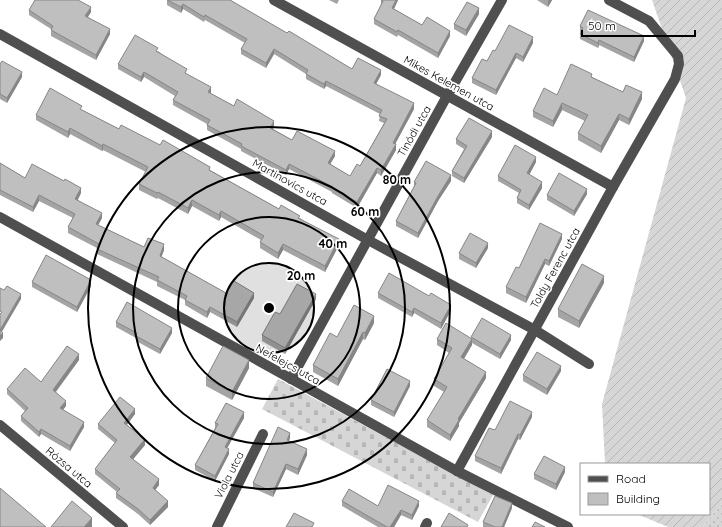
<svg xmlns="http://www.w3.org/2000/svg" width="722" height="527" font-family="Quicksand,sans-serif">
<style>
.grass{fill:url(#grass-dots)}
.cemetery{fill:url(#cemetery-stones)}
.garden{fill:url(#garden-furrows)}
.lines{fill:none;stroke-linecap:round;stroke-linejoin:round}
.minor{stroke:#4f4f4f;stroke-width:10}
.wall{fill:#a4a4a4}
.shaded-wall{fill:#868686}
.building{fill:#bfbfbf;stroke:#868686}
.ring{fill:none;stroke:#000;stroke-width:2}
.labels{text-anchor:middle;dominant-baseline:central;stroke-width:3.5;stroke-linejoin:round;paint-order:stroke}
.street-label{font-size:11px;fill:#000;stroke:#fff}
.centre{fill:#000;stroke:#fff;stroke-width:2}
.ring-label{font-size:12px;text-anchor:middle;font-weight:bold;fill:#000;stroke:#fff;stroke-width:3.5;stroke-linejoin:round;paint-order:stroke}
</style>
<defs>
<pattern id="grass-dots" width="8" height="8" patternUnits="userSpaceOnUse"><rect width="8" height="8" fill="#d6d6d6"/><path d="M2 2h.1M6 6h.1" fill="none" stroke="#b6b6b6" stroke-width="1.8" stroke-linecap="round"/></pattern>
<pattern id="cemetery-stones" width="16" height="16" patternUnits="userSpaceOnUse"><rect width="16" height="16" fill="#d6d6d6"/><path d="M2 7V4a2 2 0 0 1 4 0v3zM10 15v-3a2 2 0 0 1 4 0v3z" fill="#b6b6b6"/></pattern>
<pattern id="garden-furrows" width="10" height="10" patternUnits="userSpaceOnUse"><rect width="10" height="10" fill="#d6d6d6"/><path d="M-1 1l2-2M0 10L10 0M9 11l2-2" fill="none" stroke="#b6b6b6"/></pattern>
</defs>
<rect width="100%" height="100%" fill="#fff"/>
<path class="grass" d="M 722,504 L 722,527 L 702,527 Z"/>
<path class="cemetery" d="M 278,379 L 493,495 L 478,522 L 262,409 Z"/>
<path class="garden" d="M 652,0 L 722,0 L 722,504 L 702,527 L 668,527 L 637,514 L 709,514 L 709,464 L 605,464 L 602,404 L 686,98 Z"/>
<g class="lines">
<g class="minor">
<path d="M 274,0 L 613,187"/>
<path d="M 0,34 L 368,240 L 535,330 L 589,364"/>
<path d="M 0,217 L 457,471 L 568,527"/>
<path d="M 291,379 L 447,96 L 502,0"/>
<path d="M 0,425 L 123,527"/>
<path d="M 457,471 L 613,187 L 675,79 L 679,64 L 678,56 L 649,21 L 609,0"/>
<path d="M 217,527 L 263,434"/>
<path d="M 425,527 L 427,523"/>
</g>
</g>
<g class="wall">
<path d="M 167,0 L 230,0 L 287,33 L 352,69 L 381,75 L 376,84 L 414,109 L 395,144 L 396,150 L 381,176 L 377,173 L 357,208 L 332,193 L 332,192 L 289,169 L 286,175 L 241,151 L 241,149 L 207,130 L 207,124 L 173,105 L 173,100 L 175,96 L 144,77 L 141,82 L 118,69 L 118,64 L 158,51 L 211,93 L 210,93 L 234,106 L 274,127 L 273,129 L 292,140 L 335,156 L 330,164 L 350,176 L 360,166 L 384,123 L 379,121 L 380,114 L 326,86 L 324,89 L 306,79 L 306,74 L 274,54 L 266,68 L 241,54 L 241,49 L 245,43 L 205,20 L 204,22 L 183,9 L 181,13 L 167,5 Z"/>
<path d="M 329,0 L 339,0 L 337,4 Z"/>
<path d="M 381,0 L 398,0 L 394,9 L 422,25 L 450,36 L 438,58 L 398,35 L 397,37 L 374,24 L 374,19 L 381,5 Z"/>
<path d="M 537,0 L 552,0 L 548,7 Z"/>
<path d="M 29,10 L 91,12 L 88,17 L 110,34 L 96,60 L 51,36 L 51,29 L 29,15 Z"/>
<path d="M 479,14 L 466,36 L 454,29 L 454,24 Z"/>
<path d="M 580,26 L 644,41 L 634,62 L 599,45 L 598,48 L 580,39 L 580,34 L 581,32 L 580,32 Z"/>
<path d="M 533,43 L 523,62 L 516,58 L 496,95 L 472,83 L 472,78 L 495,51 Z"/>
<path d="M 0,64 L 22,77 L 7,103 L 0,99 Z"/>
<path d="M 592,77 L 623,92 L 642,99 L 629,125 L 619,120 L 601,153 L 578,140 L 578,133 L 585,121 L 562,110 L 553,127 L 533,117 L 533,111 L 557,95 Z"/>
<path d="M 82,110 L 119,129 L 160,145 L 210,170 L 279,209 L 300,218 L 339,245 L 325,272 L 283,250 L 278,259 L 260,248 L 260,242 L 261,240 L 221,217 L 219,221 L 192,206 L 188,214 L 158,198 L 157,199 L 139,190 L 139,184 L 146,172 L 103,150 L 102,151 L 70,134 L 68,138 L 36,120 L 36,115 Z"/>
<path d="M 492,137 L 464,183 L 452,176 L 452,171 L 464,149 L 456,144 L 456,139 Z"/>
<path d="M 536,162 L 529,175 L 542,188 L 529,210 L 517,203 L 517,198 L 519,193 L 498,181 L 498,176 Z"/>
<path d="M 0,163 L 25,178 L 81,193 L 78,200 L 102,218 L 98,225 L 144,247 L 164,250 L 161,257 L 226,293 L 254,298 L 237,327 L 210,312 L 207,318 L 185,305 L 185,300 L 157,286 L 157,282 L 97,254 L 97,248 L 68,233 L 68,227 L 73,218 L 39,201 L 33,212 L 0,195 Z"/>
<path d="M 451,181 L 438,201 L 418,238 L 396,226 L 396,221 L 414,187 L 414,182 Z"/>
<path d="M 587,194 L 574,216 L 547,200 L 547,195 Z"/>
<path d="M 562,239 L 549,266 L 545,264 L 526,303 L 506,293 L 506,287 Z"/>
<path d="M 488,248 L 476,268 L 459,259 L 459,253 Z"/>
<path d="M 32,282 L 91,286 L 77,312 L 32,287 Z"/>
<path d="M 604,283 L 579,328 L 558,317 L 558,309 Z"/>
<path d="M 378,293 L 451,310 L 441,329 L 414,313 L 412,317 L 378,298 Z"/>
<path d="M 316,299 L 285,354 L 262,341 L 262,335 L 280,314 Z"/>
<path d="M 116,322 L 172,333 L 160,354 L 136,341 L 136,338 L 116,327 Z"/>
<path d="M 374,323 L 365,340 L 363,339 L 338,386 L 313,372 L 313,365 L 337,337 Z"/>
<path d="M 471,338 L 511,340 L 500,359 L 472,343 L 472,345 L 464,359 L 486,378 L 459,423 L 459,426 L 450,441 L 427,427 L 427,420 L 444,392 L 434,386 L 434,379 L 449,353 L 437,345 L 437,339 Z"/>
<path d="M 79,360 L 56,392 L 66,406 L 63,410 L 84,427 L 70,451 L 41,434 L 39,437 L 21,421 L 21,416 L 25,411 L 7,394 L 7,389 L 41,382 Z"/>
<path d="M 249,368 L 232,400 L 206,386 L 206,378 Z"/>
<path d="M 561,371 L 547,395 L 523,381 L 523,375 Z"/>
<path d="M 410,386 L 394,417 L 371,405 L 371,400 Z"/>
<path d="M 135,414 L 127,425 L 145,445 L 133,459 L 159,485 L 155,490 L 168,507 L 150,525 L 138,514 L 116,498 L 116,493 L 117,492 L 95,474 L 95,469 L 115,443 L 98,429 L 98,424 Z"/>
<path d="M 532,417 L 520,440 L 518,439 L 501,474 L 475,461 L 475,456 L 495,430 Z"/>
<path d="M 244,418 L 227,448 L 229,454 L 215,481 L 195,470 L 195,465 L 215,428 L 215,423 Z"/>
<path d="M 290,438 L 289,441 L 307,455 L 298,475 L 286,469 L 273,497 L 253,488 L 253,483 Z"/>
<path d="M 565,472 L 556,490 L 534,479 L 534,474 Z"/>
<path d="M 342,501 L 378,506 L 419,506 L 412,520 L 401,515 L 394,527 L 378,527 L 342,506 Z"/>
<path d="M 512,508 L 504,527 L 483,527 L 483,522 Z"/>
</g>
<g class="shaded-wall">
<path d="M 396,0 L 398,0 L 392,13 L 392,8 Z"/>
<path d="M 549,0 L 552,0 L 548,7 L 548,1 Z"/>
<path d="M 183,4 L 183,9 L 181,13 L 181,7 Z"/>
<path d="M 91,7 L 91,12 L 85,21 L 85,16 Z"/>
<path d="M 479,8 L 479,14 L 466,36 L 466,30 Z"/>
<path d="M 110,29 L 110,34 L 96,60 L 96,55 Z"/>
<path d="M 450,31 L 450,36 L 438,58 L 438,53 Z"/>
<path d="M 644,36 L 644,41 L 634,62 L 634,57 Z"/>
<path d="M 533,37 L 533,43 L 523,62 L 523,57 Z"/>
<path d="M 599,40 L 599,45 L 598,48 L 598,43 Z"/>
<path d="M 274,49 L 274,54 L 266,68 L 266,63 Z"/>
<path d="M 516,53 L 516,58 L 496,95 L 496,90 Z"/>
<path d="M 381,70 L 381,75 L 374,88 L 374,83 Z"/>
<path d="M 22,72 L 22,77 L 7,103 L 7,98 Z"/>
<path d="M 144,72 L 144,77 L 141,82 L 141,77 Z"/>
<path d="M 326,81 L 326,86 L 324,89 L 324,84 Z"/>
<path d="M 211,87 L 211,93 L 208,97 L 208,92 Z"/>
<path d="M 642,92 L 642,99 L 629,125 L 629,119 Z"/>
<path d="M 414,103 L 414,109 L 393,148 L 393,143 Z"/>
<path d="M 562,103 L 562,110 L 553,127 L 553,121 Z"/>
<path d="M 619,114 L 619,120 L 601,153 L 601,146 Z"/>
<path d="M 274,121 L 274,127 L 270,133 L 270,128 Z"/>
<path d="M 70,128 L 70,134 L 68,138 L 68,132 Z"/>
<path d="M 492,131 L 492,137 L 464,183 L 464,178 Z"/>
<path d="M 103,144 L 103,150 L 102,151 L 102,146 Z"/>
<path d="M 396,144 L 396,150 L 381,176 L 381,170 Z"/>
<path d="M 335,151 L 335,156 L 328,168 L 328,163 Z"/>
<path d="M 536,157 L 536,162 L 527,179 L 527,173 Z"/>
<path d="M 289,164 L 289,169 L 286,175 L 286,170 Z"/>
<path d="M 377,168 L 377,173 L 357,208 L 357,202 Z"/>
<path d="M 451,175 L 451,181 L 438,201 L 418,238 L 418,233 L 438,196 Z"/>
<path d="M 542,182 L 542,188 L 529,210 L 529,205 Z"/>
<path d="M 81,188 L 81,193 L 75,204 L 75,199 Z"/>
<path d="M 587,189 L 587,194 L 574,216 L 574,211 Z"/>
<path d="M 39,195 L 39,201 L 33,212 L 33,207 Z"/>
<path d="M 192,200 L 192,206 L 188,214 L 188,208 Z"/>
<path d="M 221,211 L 221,217 L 219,221 L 219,215 Z"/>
<path d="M 102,213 L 102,218 L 96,229 L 96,224 Z"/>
<path d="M 562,234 L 562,239 L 549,266 L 549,261 Z"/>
<path d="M 339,239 L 339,245 L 325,272 L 325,266 Z"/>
<path d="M 488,243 L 488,248 L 476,268 L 476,263 Z"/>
<path d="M 164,244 L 164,250 L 160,261 L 160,256 Z"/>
<path d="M 283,244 L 283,250 L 278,259 L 278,253 Z"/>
<path d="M 545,259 L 545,264 L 526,303 L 526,297 Z"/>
<path d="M 604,276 L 604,283 L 579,328 L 579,321 Z"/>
<path d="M 91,280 L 91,286 L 77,312 L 77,307 Z"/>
<path d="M 254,293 L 254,298 L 237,327 L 237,322 Z"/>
<path d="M 21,294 L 21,299 L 0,335 L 0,330 Z"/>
<path d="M 316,294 L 316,299 L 285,354 L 285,348 Z"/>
<path d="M 451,305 L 451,310 L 441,329 L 441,323 Z"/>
<path d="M 210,307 L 210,312 L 207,318 L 207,312 Z"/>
<path d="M 414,308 L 414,313 L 412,317 L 412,312 Z"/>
<path d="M 374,316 L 374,323 L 365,340 L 365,333 Z"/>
<path d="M 172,328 L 172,333 L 160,354 L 160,349 Z"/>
<path d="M 363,332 L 363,339 L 338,386 L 338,379 Z"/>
<path d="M 3,333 L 3,338 L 0,341 L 0,336 Z"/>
<path d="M 511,335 L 511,340 L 500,359 L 500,354 Z"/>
<path d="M 472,339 L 472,345 L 461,363 L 461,357 Z"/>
<path d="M 79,354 L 79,360 L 53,395 L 53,390 Z"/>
<path d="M 249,360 L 249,368 L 232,400 L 232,392 Z"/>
<path d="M 561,366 L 561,371 L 547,395 L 547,389 Z"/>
<path d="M 486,372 L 486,378 L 459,423 L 459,426 L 450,441 L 450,435 L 458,419 Z"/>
<path d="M 410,381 L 410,386 L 394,417 L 394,412 Z"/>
<path d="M 66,401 L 66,406 L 60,413 L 60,408 Z"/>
<path d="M 135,409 L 135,414 L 124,428 L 124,423 Z"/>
<path d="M 244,412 L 244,418 L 225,452 L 225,447 Z"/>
<path d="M 532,412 L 532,417 L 520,440 L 520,435 Z"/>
<path d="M 84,422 L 84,427 L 70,451 L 70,446 Z"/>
<path d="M 41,429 L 41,434 L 39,437 L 39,432 Z"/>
<path d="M 290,433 L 290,438 L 287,445 L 287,440 Z"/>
<path d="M 518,434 L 518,439 L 501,474 L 501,468 Z"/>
<path d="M 145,439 L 145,445 L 130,463 L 130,457 Z"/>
<path d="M 229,449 L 229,454 L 215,481 L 215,476 Z"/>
<path d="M 307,449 L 307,455 L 298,475 L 298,469 Z"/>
<path d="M 286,464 L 286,469 L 273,497 L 273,492 Z"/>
<path d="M 565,467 L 565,472 L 556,490 L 556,484 Z"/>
<path d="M 159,479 L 159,485 L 153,493 L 153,488 Z"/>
<path d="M 168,501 L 168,507 L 150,525 L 150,520 Z"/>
<path d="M 419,501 L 419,506 L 412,520 L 412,515 Z"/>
<path d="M 512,503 L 512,508 L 504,527 L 502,527 Z"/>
<path d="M 401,510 L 401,515 L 394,527 L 390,527 Z"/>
<path d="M 92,518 L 92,527 L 84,527 Z"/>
</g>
<g class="building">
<path d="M 35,0 L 78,0 L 91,7 L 85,16 L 110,29 L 96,55 L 51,30 L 53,26 L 29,10 Z"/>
<path d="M 167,0 L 230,0 L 287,33 L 289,31 L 352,69 L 358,58 L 381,70 L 374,83 L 414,103 L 393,143 L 396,144 L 381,170 L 377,168 L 357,202 L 332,188 L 333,187 L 289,164 L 286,170 L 241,146 L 242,144 L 207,125 L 210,120 L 173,100 L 178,92 L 144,72 L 141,77 L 118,64 L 135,35 L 158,48 L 156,51 L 187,69 L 185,73 L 211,87 L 208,92 L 234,106 L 237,99 L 274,121 L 270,128 L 292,140 L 297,131 L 335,151 L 328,163 L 350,176 L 357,164 L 360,166 L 387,119 L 379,116 L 382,110 L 326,81 L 324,84 L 306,74 L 308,70 L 274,49 L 266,63 L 241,49 L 247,39 L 205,15 L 204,17 L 183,4 L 181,7 Z"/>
<path d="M 381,0 L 396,0 L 392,8 L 422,25 L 427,17 L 450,31 L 438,53 L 398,30 L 397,32 L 374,19 L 383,1 Z"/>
<path d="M 467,2 L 479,8 L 466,30 L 454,24 Z"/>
<path d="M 588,10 L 644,36 L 634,57 L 599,40 L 598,43 L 580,34 L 583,28 L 580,26 Z"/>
<path d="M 509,25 L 533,37 L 523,57 L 516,53 L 496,90 L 472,78 L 482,59 L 487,61 L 493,50 L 495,51 Z"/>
<path d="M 2,61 L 22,72 L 7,98 L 0,94 L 0,64 Z"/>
<path d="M 571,64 L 592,74 L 591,77 L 623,92 L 626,85 L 642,92 L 629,119 L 619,114 L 601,146 L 578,133 L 588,115 L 562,103 L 553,121 L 533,111 L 544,88 L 557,95 Z"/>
<path d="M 50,88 L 82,106 L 80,109 L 119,129 L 121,125 L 160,145 L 163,140 L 210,167 L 209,170 L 279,209 L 281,205 L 300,216 L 298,218 L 339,239 L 325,266 L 283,244 L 278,253 L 260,242 L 264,236 L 221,211 L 219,215 L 192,200 L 188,208 L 158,192 L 157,193 L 139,184 L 148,167 L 103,144 L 102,146 L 70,128 L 68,132 L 36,115 Z"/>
<path d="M 469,118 L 492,131 L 464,178 L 452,171 L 467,146 L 456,139 Z"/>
<path d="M 515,145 L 536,157 L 527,173 L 542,182 L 529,205 L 517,198 L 521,190 L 498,176 Z"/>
<path d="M 426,161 L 451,175 L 438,196 L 418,233 L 396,221 L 416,183 L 414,182 Z"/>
<path d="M 0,163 L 25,178 L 32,164 L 64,181 L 65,179 L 81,188 L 75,199 L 102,213 L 96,224 L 144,247 L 148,238 L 164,244 L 160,256 L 226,293 L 234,281 L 254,293 L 237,322 L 210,307 L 207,312 L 185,300 L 187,296 L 157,280 L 159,277 L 97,249 L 99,244 L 68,227 L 75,214 L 39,195 L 33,207 L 0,190 Z"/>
<path d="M 559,173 L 587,189 L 574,211 L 547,195 Z"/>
<path d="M 540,223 L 562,234 L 549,261 L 545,259 L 526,297 L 506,287 L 516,267 L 519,268 Z"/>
<path d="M 470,233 L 488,243 L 476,263 L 459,253 Z"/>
<path d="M 46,255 L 91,280 L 77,307 L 32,282 Z"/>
<path d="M 582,264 L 604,276 L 579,321 L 558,309 Z"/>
<path d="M 389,273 L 429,296 L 431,293 L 451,305 L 441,323 L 414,308 L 412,312 L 378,293 Z"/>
<path d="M 297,284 L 316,294 L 285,348 L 262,335 L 275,312 L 280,314 Z"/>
<path d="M 7,286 L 21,294 L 0,330 L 3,333 L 0,336 L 0,314 L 2,312 L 0,311 L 0,288 L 4,290 Z"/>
<path d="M 127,302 L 172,328 L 160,349 L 136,336 L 137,333 L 116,322 Z"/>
<path d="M 354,305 L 374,316 L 365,333 L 363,332 L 338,379 L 313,365 L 330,333 L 337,337 Z"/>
<path d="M 482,318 L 511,335 L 500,354 L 471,337 Z"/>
<path d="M 446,323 L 472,339 L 461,357 L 486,372 L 458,419 L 459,420 L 450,435 L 427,420 L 447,387 L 434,379 L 452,348 L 437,339 Z"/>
<path d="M 67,346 L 79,354 L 53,390 L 66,401 L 60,408 L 84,422 L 70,446 L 41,429 L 39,432 L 21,416 L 28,408 L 7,389 L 25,368 L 41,382 Z"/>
<path d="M 223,346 L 249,360 L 232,392 L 206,378 Z"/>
<path d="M 537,352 L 561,366 L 547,389 L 523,375 Z"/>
<path d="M 387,369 L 410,381 L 394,412 L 371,400 Z"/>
<path d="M 120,397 L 135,409 L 124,423 L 145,439 L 130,457 L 159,479 L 153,488 L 168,501 L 150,520 L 138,509 L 116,493 L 120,489 L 95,469 L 117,440 L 98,424 Z"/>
<path d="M 510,401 L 532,412 L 520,435 L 518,434 L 501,468 L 475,456 L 489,428 L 495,430 Z"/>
<path d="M 226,403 L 244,412 L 225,447 L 229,449 L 215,476 L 195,465 L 218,424 L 215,423 Z"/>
<path d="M 278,427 L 290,433 L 287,440 L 307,449 L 298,469 L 286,464 L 273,492 L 253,483 Z"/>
<path d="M 544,456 L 565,467 L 556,484 L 534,474 Z"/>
<path d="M 388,485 L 419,501 L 412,515 L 401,510 L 390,527 L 387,527 L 342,501 L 349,489 L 378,506 Z"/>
<path d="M 0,488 L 46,527 L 0,527 Z"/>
<path d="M 495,496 L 512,503 L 502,527 L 495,527 L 483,522 Z"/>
<path d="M 72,501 L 92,518 L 84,527 L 51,527 Z"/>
<path d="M 294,513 L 314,523 L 312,527 L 286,527 Z"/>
<path d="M 449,513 L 468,525 L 467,527 L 441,527 Z"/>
<path d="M 535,522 L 545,527 L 532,527 Z"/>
</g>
<circle cx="269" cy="308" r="45" fill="#000" fill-opacity=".12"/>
<g class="ring">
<circle cx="269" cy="308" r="45"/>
<circle cx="269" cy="308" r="91"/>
<circle cx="269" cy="308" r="136"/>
<circle cx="269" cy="308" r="181"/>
</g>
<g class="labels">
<g class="street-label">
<text transform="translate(449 83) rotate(29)">Mikes Kelemen utca</text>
<text transform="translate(414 131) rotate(-61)">Tinódi utca</text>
<text transform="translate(290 182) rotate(29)">Martinovics utca</text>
<text transform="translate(555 268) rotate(-61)">Toldy Ferenc utca</text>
<text transform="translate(288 364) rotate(29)">Nefelejcs utca</text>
<text transform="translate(69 467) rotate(40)">Rózsa utca</text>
<text transform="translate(229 475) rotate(-63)">Viola utca</text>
</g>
</g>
<circle cx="269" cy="308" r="6" class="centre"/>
<g class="ring-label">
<text x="397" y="184">80 m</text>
<text x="365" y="216">60 m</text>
<text x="333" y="248">40 m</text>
<text x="301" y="280">20 m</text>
</g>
<rect x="580" y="463" width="130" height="52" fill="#ffffff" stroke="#999999"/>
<rect x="588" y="476" width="20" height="6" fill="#4f4f4f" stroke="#999999"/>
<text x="616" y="483" font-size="12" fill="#000000">Road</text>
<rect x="588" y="493" width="20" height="12" fill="#bfbfbf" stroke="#999999"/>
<text x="616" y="503" font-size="12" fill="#000000">Building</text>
<path d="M582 30v6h113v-6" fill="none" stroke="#000000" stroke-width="2"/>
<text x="588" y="30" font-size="12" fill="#000000" stroke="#ffffff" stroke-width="3" paint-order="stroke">50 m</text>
</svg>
